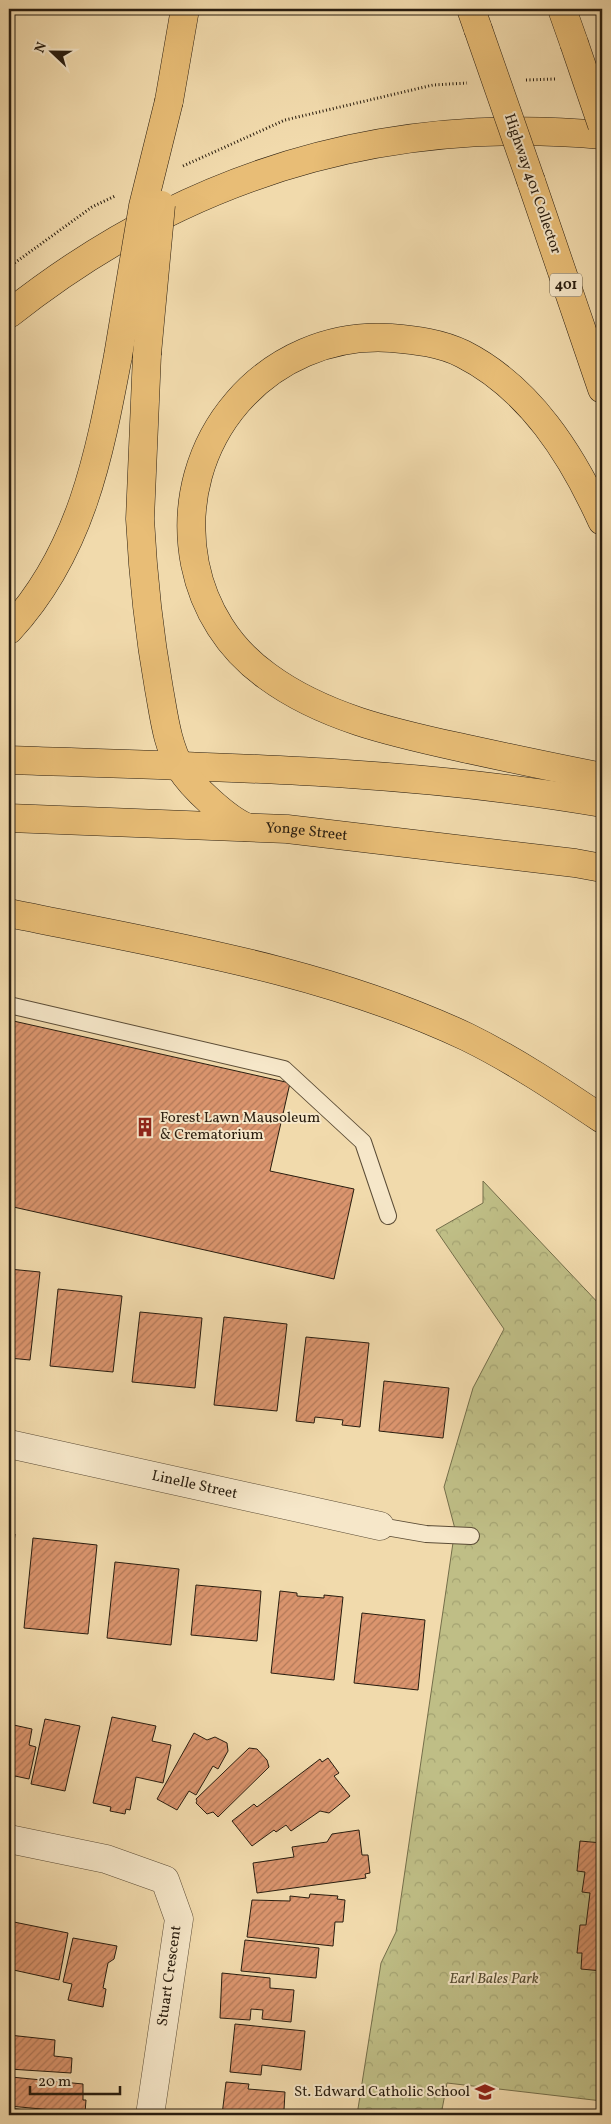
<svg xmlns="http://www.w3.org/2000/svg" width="611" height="2124" font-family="Vollkorn,serif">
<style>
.forest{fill:url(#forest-crowns);stroke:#746e4a}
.building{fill:url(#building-hatch);stroke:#291d0f}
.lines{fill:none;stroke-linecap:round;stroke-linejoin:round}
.lane-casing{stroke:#5b4c36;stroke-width:18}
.street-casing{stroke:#5b4c36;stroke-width:29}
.primary-casing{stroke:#291d0f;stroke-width:29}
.highway-casing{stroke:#291d0f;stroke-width:29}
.path{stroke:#291d0f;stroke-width:3;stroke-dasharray:1 2.5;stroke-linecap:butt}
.lane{stroke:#f6e7c9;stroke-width:16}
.street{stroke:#f6e7c9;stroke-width:28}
.primary{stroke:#e8bd76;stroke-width:28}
.highway{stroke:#e8bd76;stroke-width:28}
.highway-bridge-casing{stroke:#291d0f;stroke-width:29;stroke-linecap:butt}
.highway-bridge{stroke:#e8bd76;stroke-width:28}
.labels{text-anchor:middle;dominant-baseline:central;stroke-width:4;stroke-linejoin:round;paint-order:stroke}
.shield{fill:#f6e7c9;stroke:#665a47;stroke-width:1}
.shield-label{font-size:14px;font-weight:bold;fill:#291d0f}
.street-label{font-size:15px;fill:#291d0f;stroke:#f6e7c9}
.poi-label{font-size:15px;fill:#291d0f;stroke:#f6e7c9;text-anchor:start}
.park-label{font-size:15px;font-style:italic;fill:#564d33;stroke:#f6e7c9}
</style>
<defs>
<pattern id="forest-crowns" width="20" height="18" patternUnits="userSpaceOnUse" patternTransform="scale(1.25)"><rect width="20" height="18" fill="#bfbe86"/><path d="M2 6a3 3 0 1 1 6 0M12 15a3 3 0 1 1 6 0" fill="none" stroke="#a4a372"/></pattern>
<pattern id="building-hatch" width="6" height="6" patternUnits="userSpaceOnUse" patternTransform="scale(1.25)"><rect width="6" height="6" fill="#db956e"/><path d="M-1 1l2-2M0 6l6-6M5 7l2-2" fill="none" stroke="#b27959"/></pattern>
</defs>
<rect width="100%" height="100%" fill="#f1daac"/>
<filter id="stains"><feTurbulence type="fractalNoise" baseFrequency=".004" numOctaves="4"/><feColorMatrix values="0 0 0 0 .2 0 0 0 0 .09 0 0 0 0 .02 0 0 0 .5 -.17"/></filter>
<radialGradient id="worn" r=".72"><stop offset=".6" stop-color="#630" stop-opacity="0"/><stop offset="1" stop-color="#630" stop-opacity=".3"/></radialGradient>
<path class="forest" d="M 483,1181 L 602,1307 L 602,2101 L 447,2083 L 441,2115 L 357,2115 L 381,1963 L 396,1932 L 455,1529 L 444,1487 L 473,1388 L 504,1329 L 436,1230 L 483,1203 Z"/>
<g class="building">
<path d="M 9,1020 L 290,1083 L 270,1171 L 354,1189 L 334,1279 L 9,1206 Z"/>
<path d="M 9,1269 L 40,1272 L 30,1360 L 9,1358 Z"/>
<path d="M 58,1289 L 122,1296 L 113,1372 L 50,1366 Z"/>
<path d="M 140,1312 L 202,1318 L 195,1388 L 132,1382 Z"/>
<path d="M 224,1317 L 287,1324 L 277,1411 L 214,1405 Z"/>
<path d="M 306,1337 L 369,1343 L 360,1427 L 342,1425 L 343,1420 L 315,1417 L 314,1423 L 296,1421 Z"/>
<path d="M 384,1381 L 449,1388 L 443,1438 L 379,1431 Z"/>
<path d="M 9,1534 L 15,1534 L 9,1588 Z"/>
<path d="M 33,1538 L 97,1545 L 88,1634 L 24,1628 Z"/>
<path d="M 115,1562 L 179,1569 L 171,1645 L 107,1638 Z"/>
<path d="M 196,1585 L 261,1591 L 257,1641 L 191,1635 Z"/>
<path d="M 280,1591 L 297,1593 L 297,1596 L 324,1598 L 324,1595 L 343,1597 L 334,1680 L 271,1673 Z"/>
<path d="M 362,1613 L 425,1620 L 418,1690 L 354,1683 Z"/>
<path d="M 112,1717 L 156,1726 L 152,1741 L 171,1745 L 163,1783 L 136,1777 L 130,1810 L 126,1809 L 125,1814 L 110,1811 L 111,1807 L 93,1803 Z"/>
<path d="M 45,1719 L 80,1726 L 65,1791 L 31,1784 Z"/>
<path d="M 9,1724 L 32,1729 L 29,1745 L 36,1747 L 29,1779 L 15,1776 L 13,1785 L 9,1784 Z"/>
<path d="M 194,1733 L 207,1740 L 215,1737 L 227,1743 L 228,1751 L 218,1769 L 213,1766 L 196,1795 L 189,1791 L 177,1810 L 157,1799 Z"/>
<path d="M 249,1748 L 257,1749 L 267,1760 L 269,1767 L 218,1817 L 213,1812 L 207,1814 L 196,1803 L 197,1801 L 196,1799 Z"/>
<path d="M 328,1758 L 339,1773 L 334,1776 L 350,1796 L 329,1813 L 320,1811 L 291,1831 L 286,1825 L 276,1832 L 274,1830 L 252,1846 L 232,1821 L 254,1804 L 257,1807 L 320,1759 L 322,1762 Z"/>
<path d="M 359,1830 L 362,1855 L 368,1855 L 370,1873 L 365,1874 L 366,1878 L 257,1893 L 253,1863 L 294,1857 L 292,1847 L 327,1842 L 332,1834 Z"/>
<path d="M 580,1841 L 602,1843 L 602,1971 L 581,1969 L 582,1953 L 577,1953 L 580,1925 L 586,1925 L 590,1893 L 582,1892 L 585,1872 L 577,1871 Z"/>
<path d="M 310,1894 L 338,1896 L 337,1899 L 345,1900 L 343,1922 L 335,1922 L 333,1946 L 247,1937 L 252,1900 L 290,1901 L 290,1896 L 309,1898 Z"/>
<path d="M 9,1921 L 68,1933 L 59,1980 L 9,1969 Z"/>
<path d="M 73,1938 L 117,1946 L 114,1959 L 108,1963 L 103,1988 L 106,1989 L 103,2007 L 68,2000 L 72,1984 L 63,1982 Z"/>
<path d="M 245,1940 L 319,1948 L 316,1978 L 241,1971 Z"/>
<path d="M 222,1973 L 270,1978 L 270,1988 L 294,1990 L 291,2022 L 262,2019 L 263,2010 L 251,2009 L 250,2020 L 220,2018 Z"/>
<path d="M 235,2024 L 305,2031 L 301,2070 L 262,2065 L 261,2075 L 230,2072 Z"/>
<path d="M 9,2035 L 55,2040 L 54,2056 L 72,2058 L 71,2073 L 9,2069 Z"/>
<path d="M 11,2077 L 83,2084 L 83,2100 L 86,2100 L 85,2113 L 9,2106 Z"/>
<path d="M 226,2082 L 249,2084 L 248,2089 L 285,2092 L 284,2110 L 293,2111 L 293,2115 L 222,2115 Z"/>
<path d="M 9,2108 L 49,2113 L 77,2115 L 9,2115 Z"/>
</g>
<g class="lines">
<defs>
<g id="lane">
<path d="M 9,1005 L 284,1069 L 363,1142 L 388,1216"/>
<path d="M 380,1526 L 426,1534 L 471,1536"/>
</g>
<g id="street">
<path id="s1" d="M 9,1444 L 380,1526"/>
<path d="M 9,1839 L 106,1859 L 165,1880 L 179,1919 L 150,2115"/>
</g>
<g id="primary">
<path d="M 9,760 C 207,767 406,769 602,803"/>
<path id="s2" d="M 9,818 L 287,829 L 575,863 L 602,868"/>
</g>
<g id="highway">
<path d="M 471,9 L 478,29"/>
<path d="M 562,9 L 574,43"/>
<path d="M 169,101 L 185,9"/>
<path d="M 531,181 L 602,389"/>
<path d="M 9,314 C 183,176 381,115 602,135"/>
<path d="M 147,354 L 140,519 C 143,576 149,633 159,689 C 164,716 167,745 181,769 C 192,787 227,819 246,827"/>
<path d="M 602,521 C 572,455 530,388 463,354 C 441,343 416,340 391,338 C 267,330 171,441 195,564 C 204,609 229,649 267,676 C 324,718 395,733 463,748 C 509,758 556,768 602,777"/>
<path d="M 9,630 C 81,552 99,457 118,356"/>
<path d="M 9,913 C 163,945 323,969 467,1037 C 514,1060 559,1090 602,1119"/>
</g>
</defs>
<use href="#lane" class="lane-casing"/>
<use href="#street" class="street-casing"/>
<use href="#primary" class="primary-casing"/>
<use href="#highway" class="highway-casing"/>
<g class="path">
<path d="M 526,80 L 555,79"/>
<path d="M 183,166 L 285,120 L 433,85 L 467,83"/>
<path d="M 9,267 L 92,207 L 115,196"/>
</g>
<use href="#lane" class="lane"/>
<use href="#street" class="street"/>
<use href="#primary" class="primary"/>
<use href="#highway" class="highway"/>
<defs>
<g id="highway-bridge">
<path d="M 478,29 L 531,181"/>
<path d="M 574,43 L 602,125"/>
<path d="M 147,354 L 161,205"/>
<path d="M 118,356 L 143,206 L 169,101"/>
</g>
</defs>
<use href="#highway-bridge" class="highway-bridge-casing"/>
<use href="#highway-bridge" class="highway-bridge"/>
</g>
<defs>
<symbol id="building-bare" viewBox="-9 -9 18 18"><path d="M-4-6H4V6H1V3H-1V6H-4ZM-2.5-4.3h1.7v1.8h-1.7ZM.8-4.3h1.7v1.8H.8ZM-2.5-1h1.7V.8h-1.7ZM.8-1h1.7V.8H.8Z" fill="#8f2418" stroke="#f6e7c9" stroke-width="2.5" paint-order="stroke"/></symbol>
<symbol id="school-bare" viewBox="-9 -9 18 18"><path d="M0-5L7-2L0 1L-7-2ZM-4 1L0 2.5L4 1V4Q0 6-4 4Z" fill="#8f2418" stroke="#f6e7c9" stroke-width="2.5" paint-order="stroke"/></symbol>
</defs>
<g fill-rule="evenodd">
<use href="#building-bare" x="131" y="1113" width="28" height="28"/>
<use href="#school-bare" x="471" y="2078" width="28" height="28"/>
</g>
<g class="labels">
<rect class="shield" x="550" y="273.5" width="32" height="23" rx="4"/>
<g class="shield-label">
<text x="566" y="285">401</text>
</g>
<g class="street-label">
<text transform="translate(532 184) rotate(71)">Highway 401 Collector</text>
<text stroke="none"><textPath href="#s2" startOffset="298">Yonge Street</textPath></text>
<text stroke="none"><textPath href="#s1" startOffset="190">Linelle Street</textPath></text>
<text transform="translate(170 1976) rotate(-82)">Stuart Crescent</text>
</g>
<g class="poi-label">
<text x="160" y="1118">Forest Lawn Mausoleum<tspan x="160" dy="17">&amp; Crematorium</tspan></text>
<text x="470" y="2092" text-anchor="end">St. Edward Catholic School</text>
</g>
<g class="park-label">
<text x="494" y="1979">Earl Bales Park</text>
</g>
</g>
<rect width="611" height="2124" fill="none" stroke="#f1daac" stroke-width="30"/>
<rect x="10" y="10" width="591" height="2104" fill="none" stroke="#291d0f" stroke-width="2.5"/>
<rect x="15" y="15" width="581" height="2094" fill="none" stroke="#291d0f"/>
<g transform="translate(52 52) rotate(292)" stroke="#f6e7c9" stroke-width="4" paint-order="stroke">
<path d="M0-4L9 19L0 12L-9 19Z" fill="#291d0f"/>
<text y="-8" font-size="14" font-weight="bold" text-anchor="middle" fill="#291d0f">N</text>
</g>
<path d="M30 2086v8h90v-8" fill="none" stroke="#291d0f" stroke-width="2.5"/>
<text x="38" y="2086" font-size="15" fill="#291d0f" stroke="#f6e7c9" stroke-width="4" paint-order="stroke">20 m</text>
<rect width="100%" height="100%" filter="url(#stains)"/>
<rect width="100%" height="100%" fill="url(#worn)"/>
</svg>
